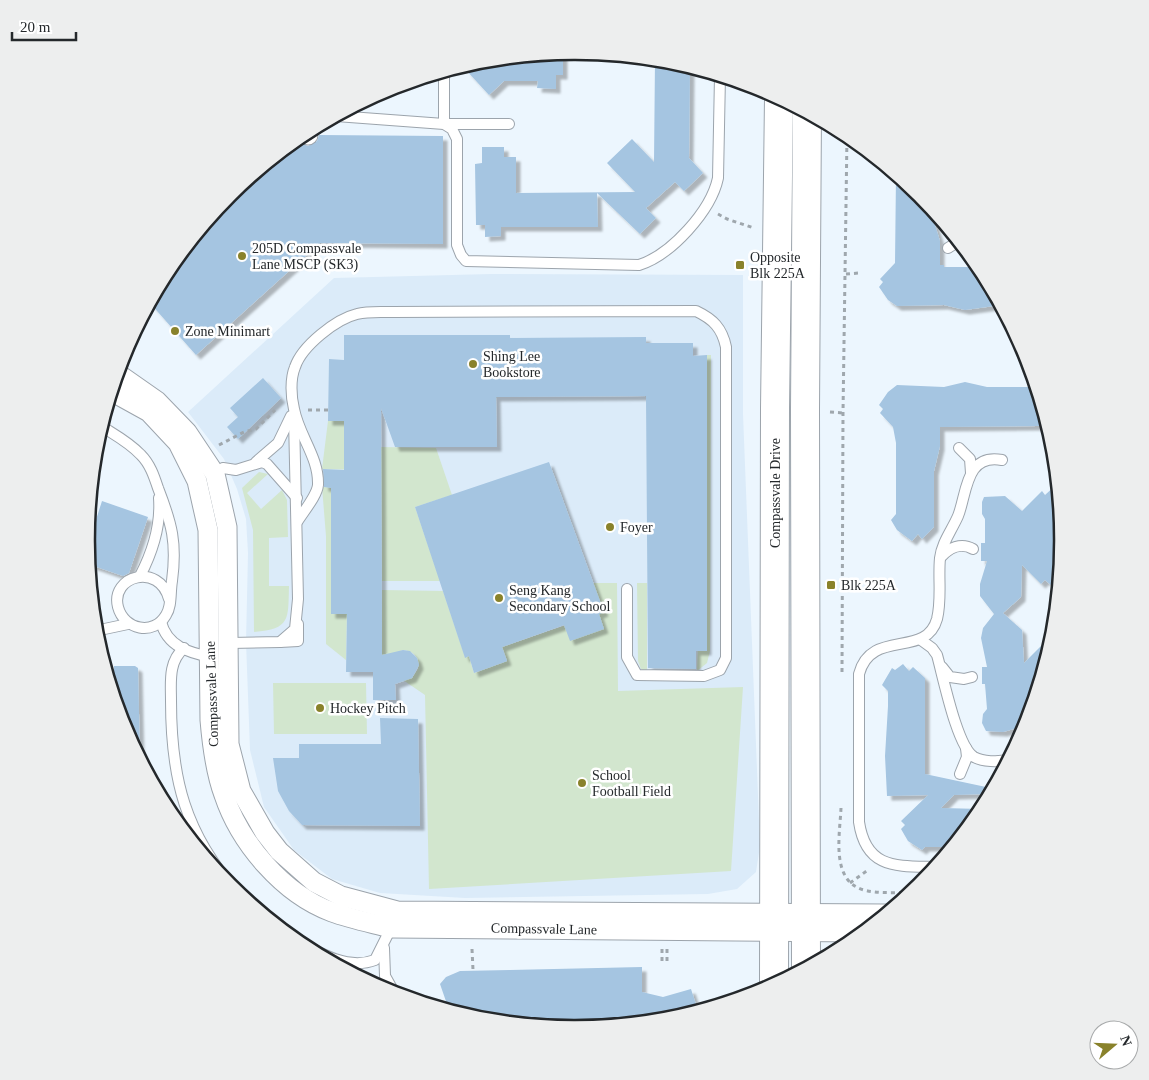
<svg xmlns="http://www.w3.org/2000/svg" width="1149" height="1080" font-family="'Times New Roman',serif">
<style>
.built{fill:#dbebf9}
.green{fill:#d2e6ce}
.building{fill:#a5c5e1;filter:url(#shadow)}
.lines{fill:none;stroke-linecap:round;stroke-linejoin:round}
.lane-casing{stroke:#9ca4ac;stroke-width:12}
.street-casing{stroke:#9ca4ac;stroke-width:21}
.secondary-casing{stroke:#9ca4ac;stroke-width:30}
.path{stroke:#9fa7ad;stroke-width:3;stroke-dasharray:4 4;stroke-linecap:butt}
.lane{stroke:#fff;stroke-width:10}
.street{stroke:#fff;stroke-width:19}
.secondary{stroke:#fff;stroke-width:28}
.poi-dot{fill:#89822b;stroke:#fff;stroke-width:2}
.labels{text-anchor:middle;dominant-baseline:central;stroke-width:5;stroke-linejoin:round;paint-order:stroke}
.poi-label{font-size:14px;fill:#24282b;stroke:#fff;text-anchor:start}
.street-label{font-size:14px;fill:#24282b;stroke:#fff}
.rim{fill:none;stroke:#24282b;stroke-width:2.5}
</style>
<defs>
<filter id="shadow"><feDropShadow dx="4.5" dy="4.5" stdDeviation="1" flood-color="#0004"/></filter>
</defs>
<rect width="100%" height="100%" fill="#ecf6fe"/>
<path class="built" d="M 491,274 L 743,275 L 743,414 L 760,846 L 756,872 L 737,889 L 708,894 L 465,898 L 380,893 L 332,879 L 294,850 L 264,807 L 250,750 L 246,642 L 248,553 L 246,519 L 237,489 L 224,459 L 188,412 L 334,278 Z"/>
<g class="green">
<path d="M 707,355 L 711,355 L 710,651 L 707,663 L 697,671 L 707,408 Z"/>
<path d="M 328,421 L 344,421 L 344,446 L 366,470 L 322,469 Z"/>
<path d="M 381,447 L 436,448 L 452,495 L 415,507 L 440,581 L 382,581 Z"/>
<path d="M 259,472 L 268,474 L 247,493 L 261,509 L 282,490 L 287,500 L 288,537 L 269,538 L 269,586 L 289,586 C 288,619 291,629 254,632 L 253,530 L 242,488 Z"/>
<path d="M 322,487 L 366,488 L 331,517 L 331,554 L 345,554 L 331,614 L 347,614 L 346,660 L 326,644 L 326,536 Z"/>
<path d="M 593,583 L 617,583 L 618,691 L 743,687 L 731,871 L 429,889 L 425,695 L 403,680 L 412,678 L 418,669 C 420,658 414,651 403,650 L 382,659 L 382,590 L 443,591 L 465,657 L 469,656 L 474,673 L 507,661 L 502,647 L 604,612 Z"/>
<path d="M 637,583 L 647,583 L 647,672 L 641,669 L 638,661 Z"/>
<path d="M 273,683 L 366,683 L 367,734 L 274,734 Z"/>
</g>
<g class="building">
<path d="M 563,52 L 563,75 L 556,75 L 556,89 L 537,88 L 538,81 L 504,81 L 489,95 L 466,70 L 479,61 Z"/>
<path d="M 655,59 L 690,67 L 689,158 L 703,173 L 684,191 L 675,182 L 646,208 L 656,218 L 640,234 L 597,193 L 598,227 L 501,227 L 501,236 L 485,237 L 485,225 L 476,225 L 475,164 L 482,163 L 482,147 L 504,147 L 504,157 L 516,157 L 516,193 L 635,192 L 607,163 L 632,139 L 654,162 Z"/>
<path d="M 319,135 L 443,136 L 443,244 L 320,243 L 196,355 L 150,303 L 168,268 L 229,194 L 298,138 L 302,144 L 308,146 L 317,141 Z"/>
<path d="M 896,175 L 920,195 L 934,211 L 934,222 L 940,241 L 940,265 L 944,265 L 944,267 L 980,267 L 1001,305 L 965,310 L 944,305 L 897,306 L 888,300 L 879,287 L 883,282 L 880,279 L 895,263 Z"/>
<path d="M 344,335 L 510,335 L 510,338 L 646,337 L 646,343 L 693,343 L 693,356 L 707,355 L 707,651 L 696,651 L 696,669 L 648,668 L 646,396 L 496,397 L 497,447 L 395,447 L 381,408 L 382,655 L 403,650 L 410,651 L 417,658 L 419,665 L 412,678 L 395,684 L 396,700 L 373,700 L 373,672 L 346,672 L 347,614 L 331,614 L 331,488 L 324,487 L 323,469 L 344,470 L 344,421 L 328,421 L 329,359 L 344,360 Z"/>
<path d="M 263,378 L 281,398 L 238,439 L 227,427 L 238,417 L 230,408 Z"/>
<path d="M 965,382 L 987,387 L 1036,387 L 1046,419 L 1039,426 L 940,427 L 940,446 L 934,471 L 934,527 L 922,539 L 918,534 L 912,541 L 897,530 L 891,520 L 896,514 L 896,443 L 893,427 L 880,413 L 883,409 L 879,405 L 888,392 L 897,385 L 944,387 Z"/>
<path d="M 549,462 L 604,612 L 599,614 L 604,629 L 570,641 L 564,625 L 502,647 L 507,661 L 474,673 L 469,656 L 465,658 L 415,507 Z"/>
<path d="M 1058,483 L 1063,540 L 1058,591 L 1045,580 L 1041,584 L 1022,565 L 1021,597 L 1003,613 L 1022,630 L 1024,663 L 1054,633 L 1054,636 L 1027,725 L 1003,732 L 986,731 L 982,723 L 983,714 L 987,709 L 985,684 L 982,684 L 982,667 L 987,667 L 981,638 L 983,628 L 994,614 L 980,596 L 980,584 L 987,561 L 981,561 L 981,543 L 985,543 L 985,519 L 982,514 L 982,502 L 984,497 L 1005,496 L 1022,511 L 1042,491 L 1045,495 Z"/>
<path d="M 102,501 L 148,517 L 129,573 L 123,576 L 88,564 L 87,548 Z"/>
<path d="M 903,664 L 909,671 L 913,667 L 925,678 L 925,774 L 986,787 L 985,794 L 954,795 L 941,808 L 982,809 L 952,847 L 925,847 L 922,850 L 908,841 L 901,829 L 905,825 L 901,821 L 928,795 L 887,796 L 885,756 L 888,706 L 888,691 L 882,685 L 892,668 L 895,670 Z"/>
<path d="M 114,666 L 135,666 L 138,668 L 140,759 L 123,727 L 107,676 L 114,675 Z"/>
<path d="M 380,718 L 418,719 L 420,826 L 302,825 L 289,811 L 278,791 L 273,758 L 299,758 L 299,744 L 381,744 Z"/>
<path d="M 642,967 L 642,992 L 663,997 L 691,989 L 698,1011 L 670,1019 L 574,1029 L 479,1019 L 449,1010 L 440,984 L 446,977 L 460,971 Z"/>
</g>
<g class="lines">
<defs>
<g id="lane">
<path d="M 444,71 L 444,124 L 509,124"/>
<path d="M 336,116 L 444,124 L 452,129 L 457,139 L 457,245 L 461,255 L 466,261 L 639,265 C 671,255 711,211 718,178 L 720,76"/>
<path d="M 948,248 L 959,241"/>
<path d="M 101,426 C 115,435 129,442 141,455 C 150,464 154,476 158,488 C 172,524 177,543 172,581 C 170,592 172,606 166,615 C 154,636 124,630 118,607 C 110,576 159,562 169,599"/>
<path d="M 959,448 L 970,459 L 971,473"/>
<path d="M 256,462 L 278,443 L 291,416"/>
<path d="M 215,474 L 223,468 L 236,470 L 262,462 L 267,464 L 297,498"/>
<path d="M 297,522 C 303,512 317,496 318,485 C 319,457 299,436 294,409 C 291,397 290,379 295,367 C 302,346 336,319 357,314 C 368,311 381,312 392,312 L 696,311 C 713,319 722,328 726,347 L 726,658 L 720,670 L 704,676 L 637,675 L 627,657 L 627,589"/>
<path d="M 941,557 C 949,548 961,542 973,549"/>
<path d="M 140,576 C 152,553 161,525 159,498"/>
<path d="M 161,622 C 167,646 189,653 211,657"/>
<path d="M 95,631 L 128,624"/>
<path d="M 921,640 L 932,648 L 937,655 C 943,676 957,747 974,757 C 983,762 998,762 1008,760"/>
<path d="M 280,642 L 298,641 L 298,624"/>
<path d="M 230,643 L 280,642 L 295,629 L 298,599 L 294,418"/>
<path d="M 184,648 C 168,662 171,682 171,701 C 171,778 185,834 237,892"/>
<path d="M 942,667 L 950,677 L 964,679 L 972,677"/>
<path d="M 960,774 L 967,757 L 966,748"/>
<path d="M 935,867 C 896,866 866,869 859,822 L 859,674 C 871,628 926,659 937,619 C 942,599 938,578 940,558 C 942,542 952,530 958,516 C 967,494 965,453 1002,460"/>
<path d="M 291,937 C 316,951 346,971 375,960 L 391,928"/>
<path d="M 384,948 L 385,976 L 395,994"/>
</g>
<g id="street">
<path d="M 308,135 L 308,131"/>
<path d="M 117,373 L 157,401 L 187,432 L 215,474 L 227,527 L 229,744 L 241,791 L 265,833 L 279,851 L 314,882 L 341,896 L 397,911 L 886,914"/>
<path d="M 111,391 L 149,412 L 178,443 L 197,481 L 208,530 L 210,720 C 212,744 215,771 224,795 C 240,843 283,894 332,912 C 351,919 372,923 391,928 L 864,932"/>
</g>
<g id="secondary">
<path d="M 806,968 L 805,409 L 807,113"/>
<path d="M 774,985 L 775,408 L 779,98"/>
</g>
</defs>
<use href="#lane" class="lane-casing"/>
<use href="#street" class="street-casing"/>
<use href="#secondary" class="secondary-casing"/>
<g class="path">
<path d="M 718,214 L 727,219 L 754,228"/>
<path d="M 846,274 L 859,273"/>
<path d="M 308,410 L 328,410"/>
<path d="M 830,412 L 843,413"/>
<path d="M 219,445 L 244,432 L 256,429 L 275,410"/>
<path d="M 842,672 L 843,413 L 847,135"/>
<path d="M 841,808 C 840,834 830,881 864,890 C 879,894 896,892 911,893"/>
<path d="M 850,883 L 868,870"/>
<path d="M 472,949 L 473,970"/>
<path d="M 662,961 L 662,949"/>
<path d="M 667,961 L 667,949"/>
</g>
<use href="#lane" class="lane"/>
<use href="#street" class="street"/>
<use href="#secondary" class="secondary"/>
</g>
<g class="poi-dot">
<circle cx="242" cy="256" r="5"/>
<rect x="735" y="260" width="10" height="10" rx="2.5"/>
<circle cx="175" cy="331" r="5"/>
<circle cx="473" cy="364" r="5"/>
<circle cx="610" cy="527" r="5"/>
<rect x="826" y="580" width="10" height="10" rx="2.5"/>
<circle cx="499" cy="598" r="5"/>
<circle cx="320" cy="708" r="5"/>
<circle cx="582" cy="783" r="5"/>
</g>
<g class="labels">
<g class="poi-label">
<text x="252" y="248">205D Compassvale<tspan x="252" dy="16">Lane MSCP (SK3)</tspan></text>
<text x="750" y="257">Opposite<tspan x="750" dy="16">Blk 225A</tspan></text>
<text x="185" y="331">Zone Minimart</text>
<text x="483" y="356">Shing Lee<tspan x="483" dy="16">Bookstore</tspan></text>
<text x="620" y="527">Foyer</text>
<text x="841" y="585">Blk 225A</text>
<text x="509" y="590">Seng Kang<tspan x="509" dy="16">Secondary School</tspan></text>
<text x="330" y="708">Hockey Pitch</text>
<text x="592" y="775">School<tspan x="592" dy="16">Football Field</tspan></text>
</g>
<g class="street-label">
<text transform="translate(775 493) rotate(-90)">Compassvale Drive</text>
<text transform="translate(212 694) rotate(-92)">Compassvale Lane</text>
<text transform="translate(544 929) rotate(1)">Compassvale Lane</text>
</g>
</g>
<path d="M0 0H1149V1080H0ZM574 60H575A479 479 0 0 1 1054 539V541A479 479 0 0 1 575 1020H574A479 479 0 0 1 95 541V539A479 479 0 0 1 574 60Z" fill="#edeeee" fill-rule="evenodd"/>
<path class="rim" d="M574 60H575A479 479 0 0 1 1054 539V541A479 479 0 0 1 575 1020H574A479 479 0 0 1 95 541V539A479 479 0 0 1 574 60Z"/>
<g transform="translate(1114 1045) rotate(71)"><circle r="24" fill="#ffffff" stroke="#a7a9aa"/>
<path d="M0-4L9 19L0 12L-9 19Z" fill="#89822b"/>
<text y="-8" font-size="14" font-weight="bold" text-anchor="middle" fill="#24282b">N</text>
</g>
<path d="M12 32v8h64v-8" fill="none" stroke="#24282b" stroke-width="2.5"/>
<text x="20" y="32" font-size="15" fill="#24282b" stroke="#ffffff" stroke-width="4" paint-order="stroke">20 m</text>
</svg>
